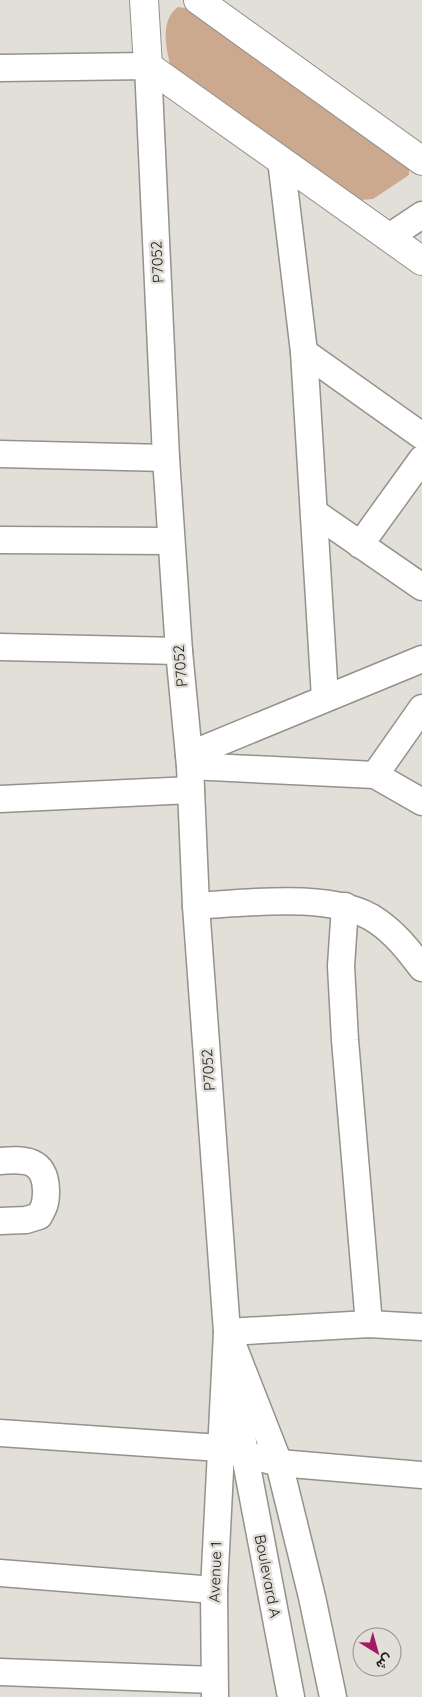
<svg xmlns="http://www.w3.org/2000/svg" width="422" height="1697" font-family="Quicksand,Vazirmatn,sans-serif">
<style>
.green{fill:#cca88f}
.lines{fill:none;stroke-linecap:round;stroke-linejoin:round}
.minor-casing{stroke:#93928b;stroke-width:29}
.tertiary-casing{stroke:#93928b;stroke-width:30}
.minor{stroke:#fff;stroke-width:26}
.tertiary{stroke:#fff;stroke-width:28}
.labels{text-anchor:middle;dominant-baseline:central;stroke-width:5;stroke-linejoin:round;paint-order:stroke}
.street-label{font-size:15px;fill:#1d1c1a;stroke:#e1dfd7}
</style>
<rect width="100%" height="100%" fill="#e1dfd7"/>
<path class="green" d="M 178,7 L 185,8 L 409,168 L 409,175 L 373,199 L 361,200 L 170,64 C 165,45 161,19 178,7 Z"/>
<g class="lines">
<defs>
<g id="minor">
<path d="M 0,68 L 148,66 L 166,458 L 179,651 L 190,766 L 196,906 L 227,1332 L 214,1590 L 215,1697"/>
<path d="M 281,160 L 304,352 L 325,698"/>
<path d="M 389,237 L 422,215"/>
<path d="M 304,352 L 422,436"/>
<path d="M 0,454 L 166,458"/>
<path d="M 315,513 L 422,587"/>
<path d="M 0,540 L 171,541"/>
<path d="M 360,545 L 422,459"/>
<path d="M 0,647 L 179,651"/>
<path d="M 189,755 L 422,659"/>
<path d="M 190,766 L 375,775 L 422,802"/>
<path d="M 375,775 L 422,708"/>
<path d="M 0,799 L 191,790"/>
<path d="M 196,906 C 246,903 335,891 377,921 C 396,934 408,950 422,968"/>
<path d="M 345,906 L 341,966 L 345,1040 L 369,1324"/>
<path d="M 0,1161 C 25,1159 45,1159 46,1190 C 46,1202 45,1206 39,1216 L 26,1220 L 0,1221"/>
<path d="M 227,1332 L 369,1324 L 422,1327"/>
<path d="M 230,1338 L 279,1463 L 312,1597 L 333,1697"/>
<path d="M 235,1385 L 245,1456 L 291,1697"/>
<path d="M 0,1433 L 220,1448 L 279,1463 L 422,1475"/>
<path d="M 0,1573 L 214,1590"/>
<path d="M 0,1672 L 214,1680"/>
</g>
<g id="tertiary">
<path d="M 144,0 L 148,66 L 422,261"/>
<path d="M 198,0 L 422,161"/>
</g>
</defs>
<use href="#minor" class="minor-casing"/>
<use href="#tertiary" class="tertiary-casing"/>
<use href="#minor" class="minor"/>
<use href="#tertiary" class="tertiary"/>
</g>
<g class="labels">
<g class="street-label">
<text transform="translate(157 262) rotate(-93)">P7052</text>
<text transform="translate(180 666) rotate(-95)">P7052</text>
<text transform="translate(208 1070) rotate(-94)">P7052</text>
<text transform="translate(215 1572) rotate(-88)">Avenue 1</text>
<text transform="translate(268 1576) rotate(79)">Boulevard A</text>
</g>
</g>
<g transform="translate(377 1652) rotate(143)"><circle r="24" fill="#e1dfd7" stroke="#93918b"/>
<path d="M0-4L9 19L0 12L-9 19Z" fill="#a21a64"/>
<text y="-8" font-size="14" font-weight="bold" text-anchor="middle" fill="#1d1c1a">ش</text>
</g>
</svg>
